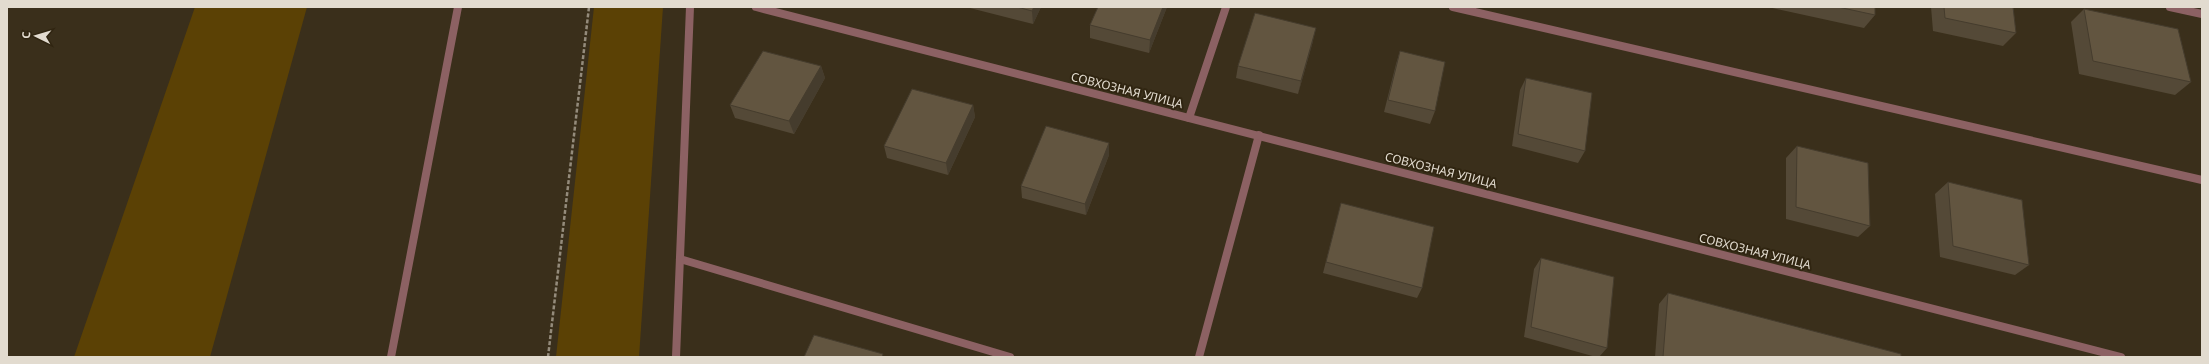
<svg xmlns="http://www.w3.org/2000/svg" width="2209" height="364" font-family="'Noto Sans',sans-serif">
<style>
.green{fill:#5b4105}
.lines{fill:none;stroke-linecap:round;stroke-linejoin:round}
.path{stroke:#948b7b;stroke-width:2.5;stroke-dasharray:4 2;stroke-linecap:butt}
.service{stroke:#8c6163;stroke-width:8}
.minor{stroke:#8c6163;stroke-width:8}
.tertiary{stroke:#8c6163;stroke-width:8}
.wall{fill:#544937}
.shaded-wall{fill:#453c2d}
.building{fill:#625540;stroke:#453c2d}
.labels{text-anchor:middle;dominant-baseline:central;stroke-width:4;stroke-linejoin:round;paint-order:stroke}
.street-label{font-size:12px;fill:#e2dbcf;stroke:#302511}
</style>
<rect width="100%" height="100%" fill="#3a2f1b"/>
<g class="green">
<path d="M 195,7 L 307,7 L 210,357 L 74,357 Z"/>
<path d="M 594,7 L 663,7 L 639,357 L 556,357 Z"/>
</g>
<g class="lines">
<path class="path" d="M 548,357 L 589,7"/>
<g class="service">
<path d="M 1453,7 L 2202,180"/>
<path d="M 1189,118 L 1226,7"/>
<path d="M 680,259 L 1010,357"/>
<path d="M 1199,357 L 1259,135"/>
</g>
<g class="minor">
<path d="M 756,7 L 2121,357"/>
<path d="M 2170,7 L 2202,14"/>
<path d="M 676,357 L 690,7"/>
</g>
<path class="tertiary" d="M 391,357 L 458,7"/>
</g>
<g class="wall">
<path d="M 966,7 L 1041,7 L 1033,24 Z"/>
<path d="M 1098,7 L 1167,7 L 1149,53 L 1090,38 L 1090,25 Z"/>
<path d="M 1768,7 L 1875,7 L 1875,15 L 1864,28 Z"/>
<path d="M 1931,7 L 2013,7 L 2016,33 L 2003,46 L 1933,31 Z"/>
<path d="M 2084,9 L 2191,82 L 2175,95 L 2079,74 L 2071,22 Z"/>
<path d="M 1313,41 L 1298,94 L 1236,78 L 1238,66 Z"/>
<path d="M 1400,51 L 1435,111 L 1430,124 L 1384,112 L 1396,64 Z"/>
<path d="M 821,66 L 825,78 L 794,134 L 735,118 L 730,105 Z"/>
<path d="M 1526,78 L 1585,151 L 1578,163 L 1512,146 L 1520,90 Z"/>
<path d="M 973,105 L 975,117 L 948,175 L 887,158 L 884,146 Z"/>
<path d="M 1109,143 L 1109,155 L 1086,215 L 1022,198 L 1021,186 Z"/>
<path d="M 1797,146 L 1870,226 L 1858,237 L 1786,219 L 1786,158 Z"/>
<path d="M 1948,182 L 2029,265 L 2015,275 L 1940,257 L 1935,194 Z"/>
<path d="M 1341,203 L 1422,288 L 1417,298 L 1323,273 L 1338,215 Z"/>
<path d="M 1541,258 L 1607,348 L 1599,357 L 1596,357 L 1524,337 L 1534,269 Z"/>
<path d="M 1668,293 L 1901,357 L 1655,357 L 1659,304 Z"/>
</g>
<g class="shaded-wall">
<path d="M 1034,7 L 1041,7 L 1033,24 L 1032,11 Z"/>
<path d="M 1163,7 L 1167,7 L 1149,53 L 1150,40 Z"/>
<path d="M 1316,28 L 1313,41 L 1298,94 L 1301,81 Z"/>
<path d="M 821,66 L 825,78 L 794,134 L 789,121 Z"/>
<path d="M 973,105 L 975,117 L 948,175 L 946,163 Z"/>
<path d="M 1109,143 L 1109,155 L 1086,215 L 1085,204 Z"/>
</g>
<g class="building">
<path d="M 1017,7 L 1034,7 L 1032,11 Z"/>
<path d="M 1098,7 L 1163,7 L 1150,40 L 1090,25 Z"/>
<path d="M 1838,7 L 1875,7 L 1875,15 Z"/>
<path d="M 1944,7 L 2013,7 L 2016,33 L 1945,18 Z"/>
<path d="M 2084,9 L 2178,29 L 2191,82 L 2093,61 Z"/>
<path d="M 1255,13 L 1316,28 L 1301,81 L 1238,66 Z"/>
<path d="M 763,51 L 821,66 L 789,121 L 730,105 Z"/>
<path d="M 1400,51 L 1445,62 L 1435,111 L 1388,100 Z"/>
<path d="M 1526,78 L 1592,93 L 1585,151 L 1518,134 Z"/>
<path d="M 912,89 L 973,105 L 946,163 L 884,146 Z"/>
<path d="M 1046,126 L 1109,143 L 1085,204 L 1021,186 Z"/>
<path d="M 1797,146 L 1868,163 L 1870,226 L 1796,207 Z"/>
<path d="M 1948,182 L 2022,200 L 2029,265 L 1953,246 Z"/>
<path d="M 1341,203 L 1434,227 L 1422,288 L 1326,262 Z"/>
<path d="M 1541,258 L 1614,277 L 1607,348 L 1531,327 Z"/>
<path d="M 1668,293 L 1901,354 L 1901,357 L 1663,357 Z"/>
<path d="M 814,335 L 883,354 L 882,357 L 804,357 Z"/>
</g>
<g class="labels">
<g class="street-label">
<text transform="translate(1127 90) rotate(14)">СОВХОЗНАЯ УЛИЦА</text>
<text transform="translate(1441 170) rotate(14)">СОВХОЗНАЯ УЛИЦА</text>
<text transform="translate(1755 251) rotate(14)">СОВХОЗНАЯ УЛИЦА</text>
</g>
</g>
<rect width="2209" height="364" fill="none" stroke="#e2dbcf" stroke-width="16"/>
<g transform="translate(36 36) rotate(275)" stroke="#302511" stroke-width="3" paint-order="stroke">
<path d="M0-3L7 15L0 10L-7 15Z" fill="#e2dbcf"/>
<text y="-6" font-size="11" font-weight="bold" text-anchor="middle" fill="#e2dbcf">С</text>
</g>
</svg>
